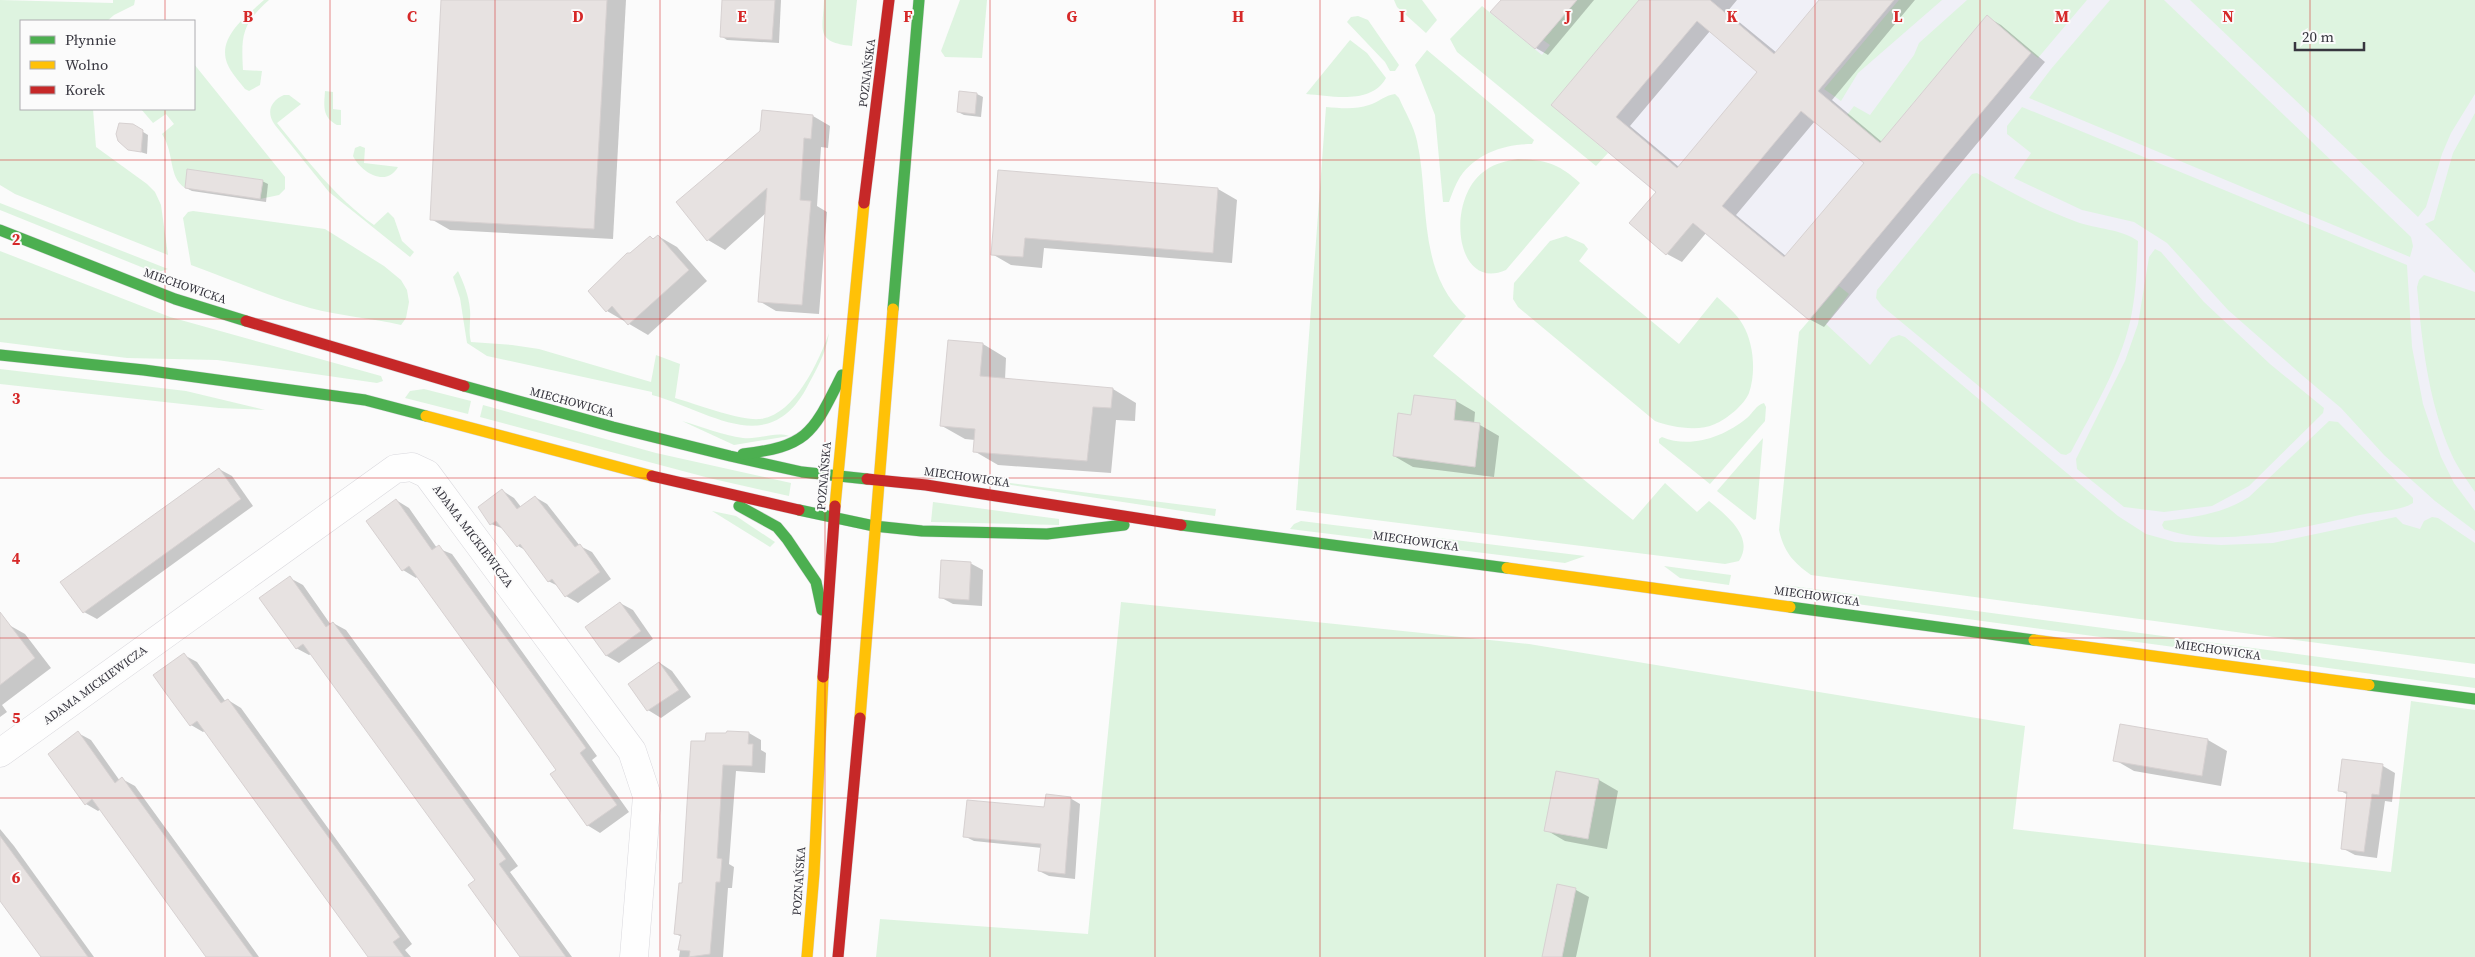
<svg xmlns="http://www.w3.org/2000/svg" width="2475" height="957" font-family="'Source Serif 4',serif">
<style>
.built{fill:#f0f0f7}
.green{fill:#def4e0}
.shadow{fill:#0003;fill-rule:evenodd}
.building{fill:#e7e2e1;stroke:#d7d1d1;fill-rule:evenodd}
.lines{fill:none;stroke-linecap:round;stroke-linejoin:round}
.street-casing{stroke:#d9d8dd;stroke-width:29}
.fast-casing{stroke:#d9d8dd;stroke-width:12}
.slow-casing{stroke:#d9d8dd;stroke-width:12}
.jam-casing{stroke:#d9d8dd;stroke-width:12}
.street{stroke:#fefefe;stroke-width:28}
.fast{stroke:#4caf50;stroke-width:11}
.slow{stroke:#ffc107;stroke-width:11}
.jam{stroke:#c62828;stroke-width:11}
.grid{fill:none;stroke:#d62828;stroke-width:1;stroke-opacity:0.55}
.labels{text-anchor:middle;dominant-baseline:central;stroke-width:4;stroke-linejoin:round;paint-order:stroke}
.street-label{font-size:12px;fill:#37363f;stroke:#fbfbfb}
.grid-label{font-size:16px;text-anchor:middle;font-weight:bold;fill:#d62828;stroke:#fbfbfb;stroke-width:4;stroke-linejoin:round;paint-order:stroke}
</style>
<rect width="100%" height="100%" fill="#fbfbfb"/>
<path class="built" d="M 1501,0 L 2475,0 L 2475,659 L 1835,570 L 1853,355 L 1812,316 L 1808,320 L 1551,105 L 1490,12 Z"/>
<g class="green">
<path d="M 0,0 L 113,3 L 113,0 L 135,0 L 134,5 L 114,15 L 107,21 L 21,21 L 21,109 L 93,109 L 96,147 L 147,184 L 155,192 L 161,205 L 168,255 L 15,194 L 0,185 Z"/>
<path d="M 264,0 L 269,0 C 242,24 241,35 243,70 L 262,71 L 260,85 L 249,91 L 245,89 C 239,81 231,73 227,63 C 217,36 248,15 264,0 Z"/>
<path d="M 824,0 L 857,0 L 852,46 C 815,42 823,31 824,0 Z"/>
<path d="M 960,0 L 987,0 L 982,58 L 945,57 L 941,51 Z"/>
<path d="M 1394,0 L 1422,0 L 1437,20 L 1426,33 L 1397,7 Z"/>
<path d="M 1577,0 L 1639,0 L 1552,105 L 1608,153 L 1596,166 L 1457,52 L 1450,39 L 1482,6 L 1542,55 L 1550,45 L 1543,40 Z"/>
<path d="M 1899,0 L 1942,0 L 1858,73 L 1841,101 L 1824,89 Z"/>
<path d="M 1967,0 L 2087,0 L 2038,58 L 1986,16 L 1880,143 L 1847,115 L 1854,106 L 1870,115 L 1914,55 L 1919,43 Z"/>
<path d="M 2110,0 L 2164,0 L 2411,237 L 2413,246 L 2410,257 L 2029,98 L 2051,69 Z"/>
<path d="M 2190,0 L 2475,0 L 2475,94 L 2451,133 L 2442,154 L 2426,207 L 2418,217 Z"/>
<path d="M 1358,16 L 1368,20 L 1399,65 L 1395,71 L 1390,71 L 1385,62 L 1347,22 L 1351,17 Z"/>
<path d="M 1350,40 L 1367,53 L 1386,78 C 1371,105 1332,96 1306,94 Z"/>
<path d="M 1427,50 L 1534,140 L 1532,144 C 1505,144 1476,153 1460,177 C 1455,185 1452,194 1449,202 L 1443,202 L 1435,115 L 1415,65 Z"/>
<path d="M 194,64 L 285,177 L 285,189 L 279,195 L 260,199 L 263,180 L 188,170 L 185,188 C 168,177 175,154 162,134 L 174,124 L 166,114 L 153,123 L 141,109 L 194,109 Z"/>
<path d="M 325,91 L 333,92 L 333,109 L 341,110 L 341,125 L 337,125 C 322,117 324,106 325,91 Z"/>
<path d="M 1395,94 L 1399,98 C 1405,112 1414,126 1417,141 C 1430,199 1416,272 1466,316 L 1433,356 L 1633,520 L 1665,483 L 1697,512 L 1709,501 C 1726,515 1755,537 1739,561 L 1725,564 L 1296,510 L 1326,107 C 1340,108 1355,110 1369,105 C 1379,102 1385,95 1395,94 Z"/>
<path d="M 284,95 L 289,95 L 301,104 L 277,123 C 307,160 335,197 374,225 L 388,212 L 394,218 L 402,241 L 414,252 L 410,257 L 329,192 L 275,125 C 266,113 270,101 284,95 Z"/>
<path d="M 2022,107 L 2407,265 L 2412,347 L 2423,404 L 2441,457 L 2454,483 L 2475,511 L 2475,531 L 2435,501 L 2384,455 L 2341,408 L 2303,376 L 2228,310 L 2167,243 L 2134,222 L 2082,210 L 2014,178 L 2031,153 L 2007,134 L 2007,126 Z"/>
<path d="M 2475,113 L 2475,273 L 2425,224 L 2434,220 L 2453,153 Z"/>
<path d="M 360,146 L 365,148 L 364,163 L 398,167 C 386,188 361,172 353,156 L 355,148 Z"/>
<path d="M 1518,159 C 1547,160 1559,164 1580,183 L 1506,270 C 1454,293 1445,196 1486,170 C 1496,163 1506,161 1518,159 Z"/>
<path d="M 1977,173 C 2010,192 2041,209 2077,222 C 2096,229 2122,229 2138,241 C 2137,269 2136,295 2130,322 C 2119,368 2093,410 2071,452 L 2066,455 L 2061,454 L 1882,306 L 1876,298 L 1877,290 L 1972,174 Z"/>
<path d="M 0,203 L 168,269 L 156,273 L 0,210 Z"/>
<path d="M 193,211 L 325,229 L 384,266 L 401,280 L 407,290 L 409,302 L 406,318 L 401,325 C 371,318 340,316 310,308 C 270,297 230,279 191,265 L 183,218 L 188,212 Z"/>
<path d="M 1566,236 L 1584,244 L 1588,249 L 1579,261 L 1679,344 L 1717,297 C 1727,306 1737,314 1743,325 C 1754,344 1756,373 1749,393 C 1745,404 1726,420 1715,424 C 1698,432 1671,427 1655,421 L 1518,307 L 1513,299 L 1514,283 L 1550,241 Z"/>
<path d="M 2155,249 L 2161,252 L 2204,302 L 2270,364 L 2324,408 L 2323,413 L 2249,486 L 2212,506 L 2164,512 L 2124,507 L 2077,469 L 2076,459 L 2125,361 L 2138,324 L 2149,257 Z"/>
<path d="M 0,251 L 170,317 L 381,376 L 383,381 L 377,383 L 217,360 L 127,358 L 0,342 Z"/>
<path d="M 458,271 C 464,284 469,296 470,310 C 471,321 468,331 471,342 L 512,345 L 539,349 L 651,382 L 656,355 L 680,364 L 675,398 C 696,404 741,421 760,419 C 794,416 819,361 829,333 C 826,354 816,370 806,389 C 767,459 708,410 652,395 L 652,392 L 487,356 L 467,343 L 460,298 L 453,277 Z"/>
<path d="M 2424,275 L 2475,292 L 2475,492 C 2467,480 2457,467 2451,453 C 2428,401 2422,343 2417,287 L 2419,280 Z"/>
<path d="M 1839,286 L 1849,294 L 1826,324 L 1870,365 L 1891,338 L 1899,335 L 1905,337 L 2118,516 L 2146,534 L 2175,542 L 2221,545 L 2273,543 L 2396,517 L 2403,524 L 2420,529 L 2424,521 L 2432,517 L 2438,518 L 2475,543 L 2475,664 L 1811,575 C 1793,562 1784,552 1779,530 L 1799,332 Z"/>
<path d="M 0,369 L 186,391 L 265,410 L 219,408 L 0,384 Z"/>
<path d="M 424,389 L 471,401 L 468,414 L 405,398 L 410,391 Z"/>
<path d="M 1764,403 L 1766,407 L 1765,421 L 1710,484 L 1659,443 L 1659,439 L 1662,437 C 1690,449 1724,437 1747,418 C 1753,413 1756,405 1764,403 Z"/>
<path d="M 483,405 L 656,453 L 791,483 L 789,496 L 709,478 L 480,417 Z"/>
<path d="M 682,421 C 702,427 723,435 743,438 C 759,440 775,431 789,436 L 734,445 Z"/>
<path d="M 2329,421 L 2338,422 L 2413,498 L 2413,503 C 2401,511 2379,511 2365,514 C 2307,526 2221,550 2164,529 L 2162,525 L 2164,521 C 2195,517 2222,514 2249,497 Z"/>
<path d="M 1763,438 L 1756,519 L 1754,520 L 1717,491 Z"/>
<path d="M 932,473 L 1216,509 L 1215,516 Z"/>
<path d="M 933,502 L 1059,519 L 1059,525 L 931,522 Z"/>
<path d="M 712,511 L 736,516 L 775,542 L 770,547 Z"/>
<path d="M 1301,521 L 1585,556 L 1565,563 L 1290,529 L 1294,524 Z"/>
<path d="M 1664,566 L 1731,575 L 1729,585 L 1680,578 Z"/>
<path d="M 1784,585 L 2475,678 L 2475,688 L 1783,594 Z"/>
<path d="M 1121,602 L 1529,644 L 2025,726 L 2013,829 L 2391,872 L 2411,701 L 2475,710 L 2475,957 L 876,957 L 880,919 L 1088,934 Z"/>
</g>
<g class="shadow">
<path d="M 443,0 L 626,0 L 613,239 L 450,230 L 431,219 Z"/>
<path d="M 723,0 L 781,0 L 779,43 L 727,40 L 721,36 Z"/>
<path d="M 1502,0 L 1594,0 L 1548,55 L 1536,48 L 1492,12 Z"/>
<path d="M 1641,0 L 1737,0 L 1727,12 L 1777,53 L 1821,0 L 1915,0 L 1832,100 L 1882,142 L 1987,17 L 2001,25 L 2045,62 L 1824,327 L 1809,319 L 1706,233 L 1682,262 L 1667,254 L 1658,192 L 1553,105 ZM 1710,31 L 1759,71 L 1679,167 L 1630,126 ZM 1815,121 L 1865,162 L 1787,257 L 1736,215 Z"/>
<path d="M 977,94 L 983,97 L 981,117 L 964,115 L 958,112 Z"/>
<path d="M 813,116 L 830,126 L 828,148 L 821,147 L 817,206 L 827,212 L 819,314 L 776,311 L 759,301 L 766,213 L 725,250 L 708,240 Z"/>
<path d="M 132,125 L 148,135 L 147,154 L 130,149 Z"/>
<path d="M 999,171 L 1218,189 L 1237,200 L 1232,263 L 1044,248 L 1042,268 L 1011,265 L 992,254 Z"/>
<path d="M 262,181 L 268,184 L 266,202 L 192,191 L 186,188 Z"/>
<path d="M 658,236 L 677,247 L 707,281 L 648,335 L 607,311 L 631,254 Z"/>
<path d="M 983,344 L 1006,358 L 1005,380 L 1113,389 L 1136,403 L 1135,421 L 1116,420 L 1111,473 L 998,465 L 974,451 L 975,440 L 965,439 L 942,426 Z"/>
<path d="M 1415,396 L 1456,401 L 1475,412 L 1474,424 L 1480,425 L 1499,436 L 1494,477 L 1413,467 L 1394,456 L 1412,416 Z"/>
<path d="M 219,469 L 232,476 L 253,506 L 97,619 L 84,612 Z"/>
<path d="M 503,491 L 514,498 L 521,507 L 535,497 L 547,504 L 580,546 L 592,552 L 611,579 L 578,603 L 566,596 L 560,587 L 548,581 L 527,551 L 518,546 L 504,529 L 491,524 Z"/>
<path d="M 396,500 L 409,508 L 437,548 L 452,554 L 597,756 L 592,760 L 629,812 L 600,833 L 587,825 L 558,770 L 418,576 L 416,578 L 403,570 Z"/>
<path d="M 970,563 L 983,570 L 982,606 L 953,604 L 940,597 Z"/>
<path d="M 290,578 L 303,585 L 331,625 L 333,623 L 346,630 L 518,866 L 510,872 L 572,957 L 521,957 L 477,881 L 311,654 L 309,655 L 296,648 Z"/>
<path d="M 620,603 L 633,610 L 653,639 L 619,663 L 607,656 L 586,627 Z"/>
<path d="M 9,625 L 25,634 L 51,668 L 2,705 L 7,712 L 0,717 L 0,632 Z"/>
<path d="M 184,655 L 197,662 L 226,702 L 228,700 L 241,708 L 412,944 L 405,950 L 411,957 L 369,957 L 206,730 L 203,732 L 191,725 Z"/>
<path d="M 660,663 L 672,671 L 691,697 L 661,718 L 648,710 L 630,684 Z"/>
<path d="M 78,733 L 91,740 L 120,781 L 122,779 L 135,786 L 259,957 L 208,957 L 101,809 L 98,811 L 86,804 Z"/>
<path d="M 749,733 L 761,740 L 761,750 L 766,753 L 765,773 L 736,771 L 729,864 L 734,867 L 732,888 L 728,888 L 723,957 L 679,957 L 682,937 L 676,934 L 707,743 Z"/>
<path d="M 2208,740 L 2227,751 L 2221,786 L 2134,771 L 2115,760 Z"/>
<path d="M 2383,766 L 2395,773 L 2392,802 L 2385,801 L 2377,858 L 2355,855 L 2342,848 L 2348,795 L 2339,790 Z"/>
<path d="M 1599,780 L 1618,791 L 1607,849 L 1565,841 L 1546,830 Z"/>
<path d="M 1070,798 L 1080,804 L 1075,879 L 1049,876 L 1039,871 L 1042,848 L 974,841 L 964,836 Z"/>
<path d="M 0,829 L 14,846 L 94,957 L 42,957 L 0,900 Z"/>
<path d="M 1558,886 L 1576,890 L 1589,897 L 1576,957 L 1543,957 Z"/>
</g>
<g class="building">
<path d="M 441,0 L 607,0 L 594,229 L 430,220 Z"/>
<path d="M 722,0 L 775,0 L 772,40 L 720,37 Z"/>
<path d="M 1501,0 L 1577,0 L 1535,49 L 1490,12 Z"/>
<path d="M 1639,0 L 1710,0 L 1774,54 L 1819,0 L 1894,0 L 1818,91 L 1880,143 L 1987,15 L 2031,53 L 1809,320 L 1693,223 L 1666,255 L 1629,223 L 1656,192 L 1551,105 ZM 1697,21 L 1757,72 L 1677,168 L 1616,117 ZM 1801,111 L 1864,163 L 1784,257 L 1722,206 Z"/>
<path d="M 959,91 L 977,93 L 975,114 L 957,112 Z"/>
<path d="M 762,110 L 813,115 L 811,139 L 804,138 L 800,200 L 811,201 L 802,305 L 758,302 L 767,188 L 707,241 L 676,202 L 760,131 Z"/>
<path d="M 119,123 L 133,124 L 143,130 L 141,152 L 128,150 L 118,141 L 116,134 Z"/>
<path d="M 187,169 L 263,180 L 260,199 L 185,188 Z"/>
<path d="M 998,170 L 1218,188 L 1213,253 L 1025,238 L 1023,257 L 991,255 Z"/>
<path d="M 658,235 L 689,270 L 628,325 L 612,306 L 606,312 L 588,291 L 627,253 L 630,253 L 650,236 L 653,239 Z"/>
<path d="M 948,340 L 983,343 L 980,376 L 1113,388 L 1111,408 L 1093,407 L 1087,461 L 973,452 L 975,429 L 940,426 Z"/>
<path d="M 1414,395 L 1456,400 L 1454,420 L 1480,423 L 1475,467 L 1393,456 L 1398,413 L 1411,415 Z"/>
<path d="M 219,468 L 241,499 L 83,613 L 60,582 Z"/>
<path d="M 502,489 L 517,509 L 535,496 L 575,547 L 580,544 L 600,572 L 565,597 L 552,579 L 548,582 L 520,544 L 517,547 L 496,521 L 490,525 L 478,507 Z"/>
<path d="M 396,499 L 432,550 L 439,545 L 586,748 L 580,753 L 617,805 L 587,826 L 550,774 L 556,770 L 519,718 L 409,566 L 402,571 L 366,521 Z"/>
<path d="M 941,560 L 971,562 L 969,600 L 939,598 Z"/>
<path d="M 290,576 L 326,627 L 333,622 L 420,740 L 506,859 L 499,864 L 566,957 L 520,957 L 468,885 L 475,880 L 450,846 L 303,644 L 296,649 L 259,598 Z"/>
<path d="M 620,602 L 641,631 L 606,656 L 585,627 Z"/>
<path d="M 0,612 L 35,658 L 0,685 Z"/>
<path d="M 184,653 L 221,703 L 228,699 L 369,893 L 400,937 L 393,942 L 404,957 L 368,957 L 197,721 L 190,726 L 165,692 L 153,675 Z"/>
<path d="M 659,662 L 679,690 L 647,711 L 628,684 Z"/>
<path d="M 2120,724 L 2208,739 L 2202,776 L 2113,761 Z"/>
<path d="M 78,731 L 115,783 L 122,777 L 253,957 L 206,957 L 92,799 L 85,805 L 48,754 Z"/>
<path d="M 727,731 L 749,732 L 748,744 L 753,744 L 752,766 L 723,765 L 717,858 L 722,859 L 720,882 L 716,882 L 710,954 L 689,957 L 690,951 L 678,950 L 681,935 L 674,934 L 679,883 L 682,883 L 691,741 L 705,741 L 706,733 L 726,733 Z"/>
<path d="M 2342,759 L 2383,764 L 2379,795 L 2372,794 L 2364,852 L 2341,849 L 2347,792 L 2338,791 Z"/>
<path d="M 1556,771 L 1599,779 L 1588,839 L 1544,831 Z"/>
<path d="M 1046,794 L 1071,797 L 1065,874 L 1038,871 L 1041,844 L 963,837 L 967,800 L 1044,807 Z"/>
<path d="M 0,836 L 60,918 L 88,957 L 41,957 L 0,901 Z"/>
<path d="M 1557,884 L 1576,888 L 1562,957 L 1542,957 Z"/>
</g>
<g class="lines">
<defs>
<path id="street" d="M 0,753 L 395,469 L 412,467 L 427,474 L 632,751 L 647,796 L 634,957"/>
<g id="fast">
<path d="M 0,230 L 175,299 L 246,321"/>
<path d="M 893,309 L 919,0"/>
<path d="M 0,355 L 144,370 L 365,400 L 426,416"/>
<path d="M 464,386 L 613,427 L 730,456 L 802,472 L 867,479"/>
<path d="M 743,454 C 810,446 813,432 842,375"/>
<path d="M 739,506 L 777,527 L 787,539 L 816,582 L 822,610"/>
<path d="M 799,510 L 874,526 L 922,531 L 1047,534 L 1124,525"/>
<path d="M 1181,525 L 1507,568"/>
<path d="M 1790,607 L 2034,640"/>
<path d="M 2369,685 L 2475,699"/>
</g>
<g id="slow">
<path d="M 426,416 L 652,476"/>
<path d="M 835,506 L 864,203"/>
<path d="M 1507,568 L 1790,607"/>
<path d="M 2034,640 L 2369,685"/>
<path d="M 860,718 L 893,309"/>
<path d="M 807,957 L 814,873 L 823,677"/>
</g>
<g id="jam">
<path d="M 864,203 L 889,0"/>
<path d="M 246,321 L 464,386"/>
<path d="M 652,476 L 799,510"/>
<path d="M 867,479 L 926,485 L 1181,525"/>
<path d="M 823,677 L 835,506"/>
<path d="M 838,957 L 860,718"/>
</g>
</defs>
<use href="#street" class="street-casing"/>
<use href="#fast" class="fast-casing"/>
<use href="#slow" class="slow-casing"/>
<use href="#jam" class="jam-casing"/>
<use href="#street" class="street"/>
<use href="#fast" class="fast"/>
<use href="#slow" class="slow"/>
<use href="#jam" class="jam"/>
</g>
<path class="grid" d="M 165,0 L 165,21M 330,0 L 330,957M 495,0 L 495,957M 660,0 L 660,957M 825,0 L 825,957M 990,0 L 990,957M 1155,0 L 1155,957M 1320,0 L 1320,957M 1485,0 L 1485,957M 1650,0 L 1650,957M 1815,0 L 1815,957M 1980,0 L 1980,957M 2145,0 L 2145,957M 2310,0 L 2310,957M 165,109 L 165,957M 0,160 L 2475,160M 0,319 L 2475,319M 0,478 L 2475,478M 0,638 L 2475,638M 0,798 L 2475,798"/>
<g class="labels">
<g class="street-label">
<text transform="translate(867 73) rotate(-83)">POZNAŃSKA</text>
<text transform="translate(185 286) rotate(19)">MIECHOWICKA</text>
<text transform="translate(572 402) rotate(15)">MIECHOWICKA</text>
<text transform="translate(824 476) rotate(-85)">POZNAŃSKA</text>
<text transform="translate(967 477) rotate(8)">MIECHOWICKA</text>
<text transform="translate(473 536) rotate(53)">ADAMA MICKIEWICZA</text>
<text transform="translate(1416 541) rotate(8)">MIECHOWICKA</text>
<text transform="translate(1817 596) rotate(8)">MIECHOWICKA</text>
<text transform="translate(2218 650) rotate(8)">MIECHOWICKA</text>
<text transform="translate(95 685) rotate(-36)">ADAMA MICKIEWICZA</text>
<text transform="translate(799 881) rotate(-86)">POZNAŃSKA</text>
</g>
</g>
<g class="grid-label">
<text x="248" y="22">B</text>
<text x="412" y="22">C</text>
<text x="578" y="22">D</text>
<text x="742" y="22">E</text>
<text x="908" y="22">F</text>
<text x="1072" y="22">G</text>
<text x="1238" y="22">H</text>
<text x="1402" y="22">I</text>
<text x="1568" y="22">J</text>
<text x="1732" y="22">K</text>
<text x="1898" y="22">L</text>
<text x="2062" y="22">M</text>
<text x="2228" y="22">N</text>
<text x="16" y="245">2</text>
<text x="16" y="404">3</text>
<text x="16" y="564">4</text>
<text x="16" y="723">5</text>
<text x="16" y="883">6</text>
</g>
<rect x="20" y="20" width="175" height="90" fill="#fbfbfb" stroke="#adacb0"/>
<rect x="30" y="36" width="25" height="8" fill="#4caf50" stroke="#adacb0"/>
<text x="65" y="45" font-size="15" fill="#37363f">Płynnie</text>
<rect x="30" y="61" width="25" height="8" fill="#ffc107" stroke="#adacb0"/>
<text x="65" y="70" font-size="15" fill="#37363f">Wolno</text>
<rect x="30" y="86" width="25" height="8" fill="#c62828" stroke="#adacb0"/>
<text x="65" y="95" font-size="15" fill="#37363f">Korek</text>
<path d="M2295 42v8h69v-8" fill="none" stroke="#37363f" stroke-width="2.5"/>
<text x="2302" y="42" font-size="15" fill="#37363f" stroke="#fbfbfb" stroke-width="4" paint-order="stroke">20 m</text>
</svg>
